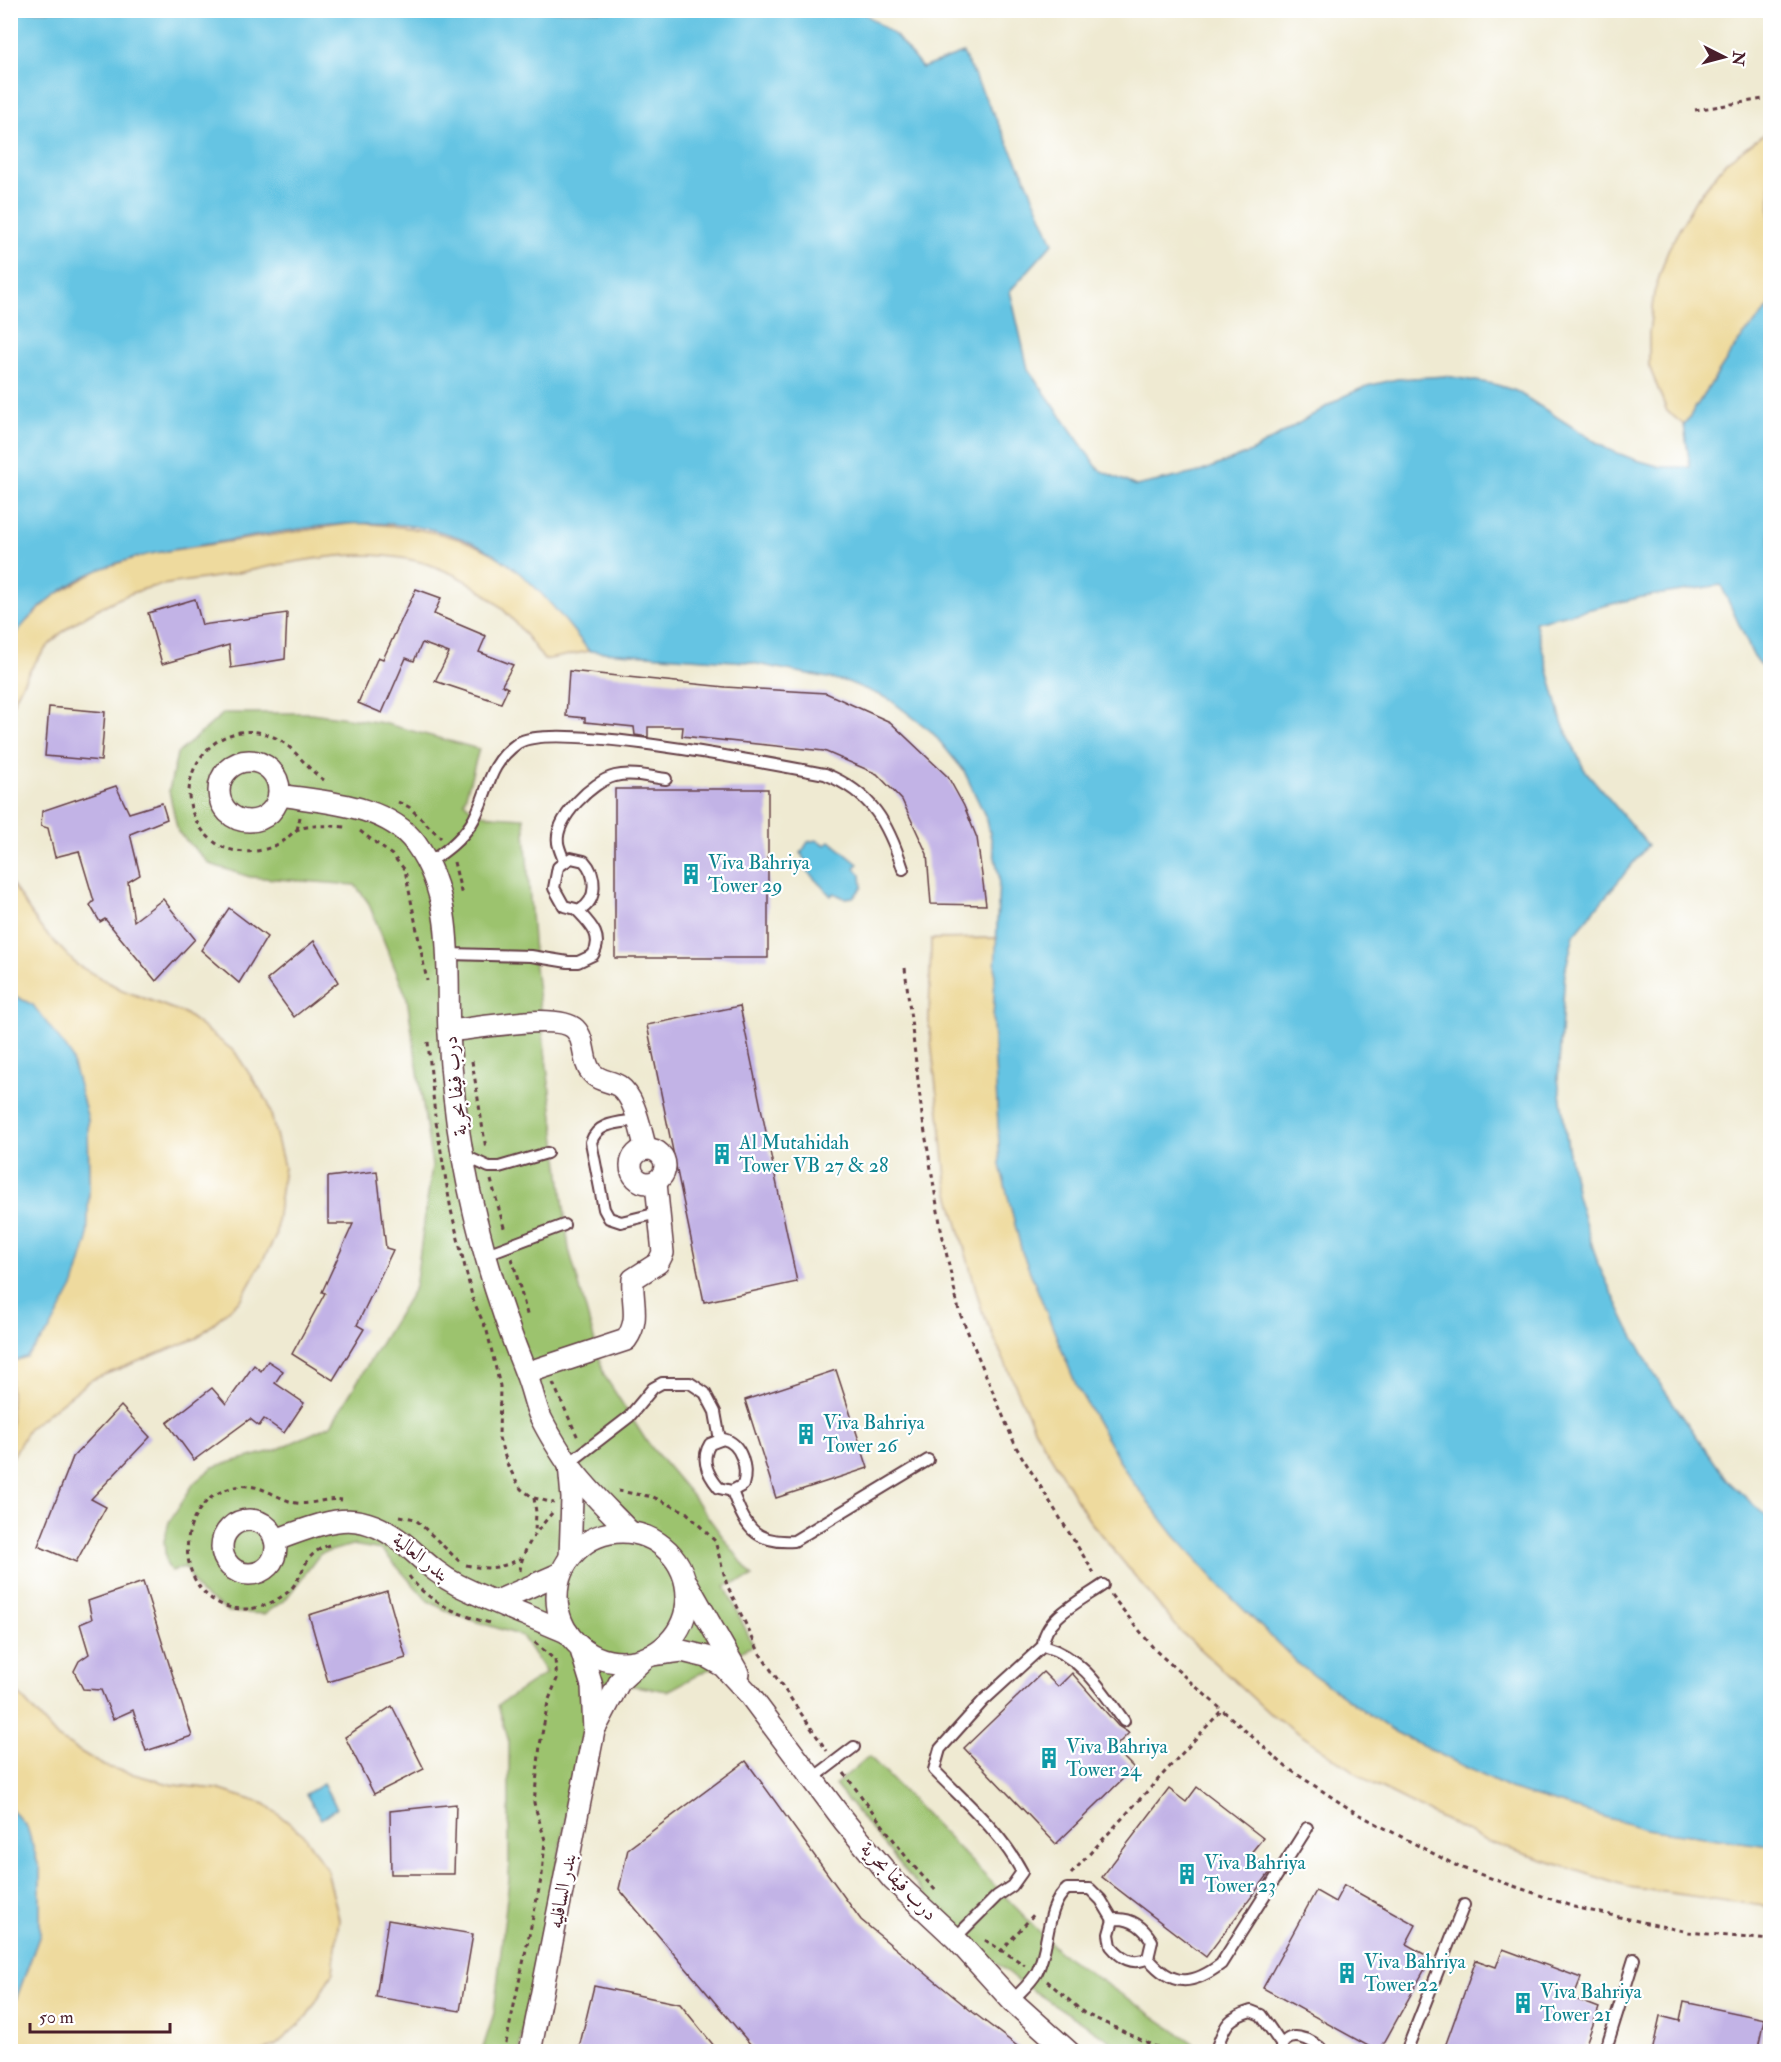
<svg xmlns="http://www.w3.org/2000/svg" width="1781" height="2062" font-family="'IM FELL Double Pica',Amiri,serif">
<style>
.green{fill:#9cc36e;stroke:#73714c;stroke-width:1.5}
.sand{fill:#eeda9e;stroke:#9c7c64;stroke-width:1.5}
.water{fill:#65c4e3;stroke:#587287;stroke-width:1.5}
.building{fill:#c2b3e6}
.lines{fill:none;stroke-linecap:round;stroke-linejoin:round}
.lane-casing{stroke:#633d44;stroke-width:14}
.street-casing{stroke:#633d44;stroke-width:24}
.path{stroke:#633d44;stroke-width:3;stroke-dasharray:4.5 4.5;stroke-linecap:butt}
.lane{stroke:#fff;stroke-width:10}
.street{stroke:#fff;stroke-width:21}
.labels{text-anchor:middle;dominant-baseline:central;stroke-width:4.5;stroke-linejoin:round;paint-order:stroke}
.culture-label{font-size:20px;fill:#0d838f;stroke:#fff;text-anchor:start}
.street-label{font-size:20px;fill:#4a1f2b;stroke:#fff}
</style>
<rect width="100%" height="100%" fill="#fff"/>
<filter id="ink" filterUnits="userSpaceOnUse"><feTurbulence type="fractalNoise" baseFrequency=".0167" numOctaves="2"/><feDisplacementMap in="SourceGraphic" scale="12" xChannelSelector="R" yChannelSelector="G"/><feConvolveMatrix kernelMatrix="1 2 1 2 8 2 1 2 1" color-interpolation-filters="sRGB"/></filter>
<filter id="wash" filterUnits="userSpaceOnUse"><feTurbulence type="fractalNoise" baseFrequency=".008" numOctaves="4" result="noise"/><feDisplacementMap in="SourceGraphic" scale="24" xChannelSelector="R" yChannelSelector="G"/><feGaussianBlur stdDeviation="1.35" result="paint"/><feColorMatrix in="noise" values="0 0 0 0 0 0 0 0 0 0 0 0 0 0 0 0 0 1.4 0 .05"/><feComposite in="paint" operator="in"/></filter>
<g filter="url(#wash)">
<rect width="100%" height="100%" fill="#efead2"/>
<g class="green">
<path d="M 224,713 L 311,713 L 383,723 L 479,749 L 464,802 C 478,819 503,816 524,818 L 535,967 L 569,1249 L 604,1375 L 647,1442 L 690,1493 L 753,1577 L 725,1586 L 753,1645 L 668,1691 L 586,1679 L 587,1716 L 519,2051 L 482,2051 L 494,2013 L 509,1879 L 509,1742 L 498,1705 L 546,1673 L 522,1636 L 453,1614 L 428,1601 L 382,1550 L 352,1545 L 320,1554 L 286,1599 L 265,1614 L 229,1612 L 199,1592 L 185,1567 L 171,1571 L 166,1563 L 164,1541 L 169,1522 L 194,1483 L 213,1467 L 276,1450 L 331,1425 L 415,1287 L 432,1166 L 407,998 L 368,902 L 355,885 L 250,877 L 210,864 L 178,832 L 169,791 L 177,754 Z"/>
<path d="M 869,1756 L 1059,1952 L 1205,2051 L 1126,2051 L 1018,1981 L 945,1919 L 835,1785 Z"/>
</g>
<g class="sand">
<path d="M 1770,130 L 1770,306 L 1739,341 L 1684,425 L 1667,411 L 1649,366 L 1649,333 L 1654,293 L 1668,250 L 1695,201 L 1727,161 Z"/>
<path d="M 355,523 C 424,527 485,536 537,586 C 557,605 572,630 589,651 L 544,660 C 514,617 487,586 436,567 C 367,541 291,563 222,576 C 196,581 166,582 141,590 C 114,599 79,617 58,636 C 36,656 23,681 11,707 L 11,642 L 17,630 L 55,595 L 100,569 L 147,554 Z"/>
<path d="M 11,883 L 41,928 L 77,965 L 122,990 L 184,1013 L 235,1052 L 268,1102 L 284,1167 L 275,1238 L 242,1298 L 197,1338 L 91,1380 L 29,1428 L 11,1460 L 11,1362 L 26,1357 L 87,1242 L 89,1187 L 88,1119 L 33,1005 L 11,994 Z"/>
<path d="M 998,938 L 993,1022 L 1000,1165 L 1022,1252 L 1077,1387 L 1129,1477 L 1174,1535 L 1228,1594 L 1301,1666 L 1391,1730 L 1510,1789 L 1646,1829 L 1770,1846 L 1770,1907 L 1628,1887 L 1488,1842 L 1372,1784 L 1268,1712 L 1180,1631 L 1089,1520 L 1035,1430 L 982,1311 L 947,1186 L 929,1023 L 931,939 Z"/>
<path d="M 10,1684 L 58,1738 L 104,1766 L 173,1785 L 217,1789 L 265,1804 L 303,1834 L 327,1870 L 339,1919 L 333,1972 L 307,2017 L 275,2046 L 261,2052 L 11,2051 L 11,2013 L 40,1934 L 40,1870 L 27,1827 L 11,1809 Z"/>
</g>
<g class="water">
<path d="M 861,11 L 896,36 L 922,68 L 963,53 L 1024,175 L 1053,243 L 1010,291 L 1028,369 L 1099,470 L 1136,486 L 1200,472 L 1251,452 L 1344,396 L 1367,386 L 1397,379 L 1446,376 L 1494,384 L 1516,391 L 1607,449 L 1633,459 L 1661,467 L 1690,467 L 1684,425 L 1739,341 L 1770,306 L 1770,678 L 1752,653 L 1721,585 L 1642,597 L 1535,622 L 1562,722 L 1584,769 L 1648,845 L 1574,935 L 1565,971 L 1558,1079 L 1568,1148 L 1577,1196 L 1598,1264 L 1629,1328 L 1660,1384 L 1727,1480 L 1770,1520 L 1770,1846 L 1646,1829 L 1510,1789 L 1391,1730 L 1301,1666 L 1228,1594 L 1174,1535 L 1129,1477 L 1077,1387 L 1022,1252 L 1000,1165 L 993,1022 L 999,876 L 987,820 L 964,771 L 932,732 L 889,699 L 848,682 L 747,662 L 589,651 C 551,601 512,553 449,534 C 375,511 294,530 220,542 C 180,549 139,553 101,569 C 68,582 29,611 11,642 L 11,11 Z"/>
<path d="M 816,840 L 826,845 L 830,841 L 858,864 L 855,868 L 861,875 L 862,887 L 854,897 L 844,898 L 834,893 L 831,896 L 805,869 L 807,866 L 801,853 L 808,842 Z"/>
<path d="M 11,994 L 33,1005 L 70,1053 L 88,1119 L 89,1187 L 87,1242 L 74,1285 L 49,1331 L 26,1357 L 11,1362 Z"/>
<path d="M 323,1784 L 337,1808 L 321,1819 L 306,1794 Z"/>
<path d="M 11,1809 L 27,1827 L 40,1870 L 40,1934 L 11,2013 Z"/>
</g>
<g id="blocks">
<g class="building">
<path d="M 416,589 L 441,598 L 434,614 L 486,636 L 479,652 L 513,665 L 502,685 L 508,688 L 501,703 L 435,681 L 449,653 L 422,643 L 414,661 L 406,658 L 382,713 L 358,703 L 378,657 L 383,659 Z"/>
<path d="M 195,599 L 202,625 L 287,613 L 285,659 L 231,668 L 229,645 L 162,664 L 148,613 Z"/>
<path d="M 569,671 L 725,687 L 826,693 L 890,722 L 948,777 L 964,806 L 977,838 L 986,905 L 931,904 L 927,854 L 902,800 L 877,774 L 824,751 L 682,736 L 683,727 L 648,727 L 648,737 L 635,735 L 634,727 L 585,722 L 585,718 L 566,716 Z"/>
<path d="M 49,707 L 105,712 L 101,761 L 45,756 Z"/>
<path d="M 116,786 L 129,813 L 162,803 L 167,819 L 130,834 L 140,875 L 128,882 L 134,921 L 163,899 L 195,939 L 156,981 L 105,919 L 100,922 L 90,905 L 94,901 L 79,851 L 55,857 L 48,828 L 41,826 L 42,811 Z"/>
<rect x="615" y="789" width="153" height="169"/>
<path d="M 229,908 L 267,937 L 239,983 L 201,950 Z"/>
<path d="M 314,941 L 338,982 L 294,1017 L 267,980 Z"/>
<path d="M 740,1006 L 797,1282 L 704,1302 L 647,1025 Z"/>
<path d="M 377,1171 L 386,1248 L 393,1250 L 357,1325 L 364,1329 L 333,1380 L 292,1354 L 325,1293 L 322,1292 L 353,1224 L 328,1224 L 328,1177 Z"/>
<path d="M 268,1361 L 283,1371 L 275,1383 L 304,1403 L 284,1433 L 264,1419 L 259,1426 L 250,1419 L 194,1460 L 167,1423 L 212,1388 L 226,1404 L 254,1365 L 261,1371 Z"/>
<path d="M 836,1370 L 868,1468 L 776,1498 L 745,1400 Z"/>
<path d="M 121,1406 L 150,1437 L 91,1499 L 106,1507 L 76,1562 L 38,1546 L 73,1457 Z"/>
<path d="M 143,1582 L 192,1736 L 146,1751 L 133,1710 L 113,1719 L 101,1690 L 83,1689 L 74,1671 L 79,1661 L 89,1654 L 80,1624 L 92,1619 L 88,1601 Z"/>
<path d="M 387,1591 L 406,1658 L 328,1682 L 309,1615 Z"/>
<path d="M 1043,1672 L 1058,1687 L 1072,1673 L 1118,1726 L 1129,1733 L 1114,1748 L 1134,1768 L 1056,1844 L 964,1748 Z"/>
<path d="M 392,1706 L 424,1769 L 374,1794 L 345,1737 Z"/>
<path d="M 746,1761 L 861,1920 L 970,2010 L 1025,2052 L 757,2052 L 751,2045 L 619,1889 L 628,1849 Z"/>
<path d="M 1197,1787 L 1263,1838 L 1250,1854 L 1271,1871 L 1206,1957 L 1102,1877 L 1169,1789 L 1186,1802 Z"/>
<path d="M 456,1804 L 454,1874 L 391,1874 L 390,1811 Z"/>
<path d="M 1344,1885 L 1416,1925 L 1406,1944 L 1431,1958 L 1379,2052 L 1263,1988 L 1316,1891 L 1335,1902 Z"/>
<path d="M 388,1920 L 473,1934 L 460,2011 L 376,1997 Z"/>
<path d="M 1503,1949 L 1581,1978 L 1573,1998 L 1599,2008 L 1583,2052 L 1443,2052 L 1476,1960 L 1496,1967 Z"/>
<path d="M 594,1986 L 680,2004 L 719,2052 L 578,2052 Z"/>
<path d="M 1684,2002 L 1765,2019 L 1758,2052 L 1652,2052 L 1660,2016 L 1680,2021 Z"/>
</g>
</g>
</g>
<g filter="url(#ink)">
<use href="#blocks" fill-opacity="0" stroke="#633d44" stroke-width="1.5"/>
<g class="lines">
<defs>
<g id="lane">
<path d="M 571,858 L 584,861 C 597,875 598,900 580,910 L 564,906 L 554,888 L 558,867 Z"/>
<path d="M 564,861 C 562,855 559,849 558,843 C 554,819 593,781 615,776 C 631,772 651,777 666,779"/>
<path d="M 427,864 C 444,852 459,842 471,824 C 489,796 485,766 518,743 C 553,720 774,765 825,774 C 872,793 888,823 903,869"/>
<path d="M 449,954 L 531,956 L 568,962 L 578,962 L 593,955 C 604,936 590,924 577,910"/>
<path d="M 637,1120 C 618,1123 598,1122 591,1142 L 604,1209 L 609,1218 L 621,1222 L 658,1213"/>
<path d="M 463,1155 L 489,1167 L 499,1167 L 547,1153"/>
<path d="M 484,1255 L 564,1225"/>
<path d="M 723,1439 C 742,1443 748,1469 743,1485 L 732,1491 L 719,1488 C 708,1475 700,1460 710,1444 Z"/>
<path d="M 568,1464 L 629,1417 L 653,1388 L 662,1383 L 690,1383 L 705,1393 L 715,1412 L 720,1440"/>
<path d="M 732,1491 C 745,1525 753,1544 794,1541 L 928,1460"/>
<path d="M 1043,1646 C 1043,1618 1082,1600 1103,1585"/>
<path d="M 812,1779 L 854,1747"/>
<path d="M 1118,1919 C 1134,1919 1144,1928 1152,1941 L 1148,1958 C 1132,1966 1121,1958 1111,1946 L 1109,1934 L 1113,1920 Z"/>
<path d="M 955,1938 L 997,1896 L 1012,1886 L 1022,1872 C 1001,1832 965,1802 934,1770 L 940,1749 L 984,1700 L 1043,1646 C 1082,1657 1101,1689 1124,1721"/>
<path d="M 1148,1958 C 1172,1987 1192,1986 1221,1964 L 1307,1828"/>
<path d="M 1012,2001 C 1020,1992 1031,1983 1037,1972 C 1050,1947 1045,1907 1067,1889 L 1090,1889 L 1101,1900 L 1113,1920"/>
<path d="M 1215,2052 C 1225,2028 1224,2019 1251,2011 L 1261,2015 L 1281,2044"/>
<path d="M 1280,2052 C 1284,2027 1313,2038 1324,2052"/>
<path d="M 1406,2052 L 1464,1905"/>
<path d="M 1605,2052 L 1634,1959"/>
</g>
<g id="street">
<circle cx="249" cy="791" r="30"/>
<path d="M 279,795 C 323,802 387,804 416,844 C 456,900 446,969 449,1033 C 454,1149 482,1264 525,1371 C 531,1385 534,1401 539,1414 C 547,1431 559,1450 569,1465 C 587,1490 609,1510 630,1532"/>
<path d="M 449,1031 C 475,1029 557,1012 575,1029 C 586,1040 582,1061 591,1072 C 599,1082 609,1080 619,1086 C 636,1098 640,1130 646,1149"/>
<circle cx="648" cy="1166" r="17"/>
<path d="M 526,1373 L 626,1340 C 641,1319 631,1302 633,1279 L 658,1263 L 663,1253 L 656,1183"/>
<path d="M 569,1464 L 572,1498 L 570,1558"/>
<circle cx="249" cy="1547" r="27"/>
<circle cx="622" cy="1597" r="65"/>
<path d="M 275,1540 C 330,1521 357,1505 407,1546 C 424,1561 438,1575 458,1585 C 494,1603 532,1617 568,1633"/>
<path d="M 687,1583 L 738,1673"/>
<path d="M 497,1601 L 561,1573"/>
<path d="M 651,1655 L 682,1651 L 707,1657 L 723,1666 L 748,1693 L 844,1821 L 893,1880 L 955,1938 L 1012,2001 L 1069,2052"/>
<path d="M 597,1725 L 620,1681 L 644,1659"/>
<path d="M 530,2052 L 594,1731 L 592,1686 L 580,1647"/>
</g>
</defs>
<use href="#lane" class="lane-casing"/>
<use href="#street" class="street-casing"/>
<g class="path">
<path d="M 1695,110 L 1770,98"/>
<path d="M 324,780 C 305,768 296,748 276,738 C 220,710 165,777 200,827 C 206,836 217,846 228,849 C 248,855 268,851 285,840 C 289,837 294,830 299,829 C 312,824 331,826 345,827"/>
<path d="M 398,802 L 409,807 L 441,838"/>
<path d="M 297,830 L 300,817"/>
<path d="M 360,831 L 392,855 L 405,870 L 427,981"/>
<path d="M 454,862 L 462,896"/>
<path d="M 905,968 L 922,1115 L 941,1229 L 959,1311 L 1016,1447 L 1094,1573"/>
<path d="M 428,1042 L 435,1116"/>
<path d="M 472,1061 L 486,1149"/>
<path d="M 436,1122 L 451,1210 L 473,1300 L 487,1331 L 500,1386 L 499,1438 L 508,1466 L 521,1489 L 534,1498 L 554,1503"/>
<path d="M 491,1180 L 505,1231"/>
<path d="M 512,1258 L 528,1318"/>
<path d="M 553,1383 L 579,1440"/>
<path d="M 618,1491 L 653,1497 L 686,1512 L 715,1541 L 727,1585 L 760,1654 L 827,1751"/>
<path d="M 534,1498 L 536,1512 L 535,1532"/>
<path d="M 400,1516 L 415,1519 L 460,1562"/>
<path d="M 329,1545 C 302,1555 307,1569 292,1588 C 282,1599 262,1608 248,1609 C 172,1612 165,1496 241,1486 C 260,1484 275,1497 292,1502 C 309,1507 325,1497 342,1500"/>
<path d="M 466,1565 C 487,1570 501,1569 521,1558"/>
<path d="M 520,1571 C 522,1548 538,1530 552,1513"/>
<path d="M 409,1576 C 427,1602 461,1616 490,1623"/>
<path d="M 1111,1595 L 1155,1650 L 1286,1767 L 1356,1813 L 1459,1867 L 1574,1907 L 1688,1932 L 1770,1940"/>
<path d="M 844,1773 L 910,1862 L 936,1891"/>
<path d="M 1071,1874 L 1222,1710"/>
<path d="M 985,1940 L 1025,1965"/>
<path d="M 1000,1952 L 1036,1912"/>
<path d="M 1047,1981 L 1084,2013 L 1167,2052"/>
<path d="M 504,2052 L 542,1875 L 545,1840 L 534,1803 L 540,1745 L 548,1702 L 557,1679 L 555,1660 L 532,1640"/>
</g>
<use href="#lane" class="lane"/>
<use href="#street" class="street"/>
</g>
</g>
<defs>
<symbol id="building-bare" viewBox="-9 -9 18 18"><path d="M-4-6H4V6H1V3H-1V6H-4ZM-2.5-4.3h1.7v1.8h-1.7ZM.8-4.3h1.7v1.8H.8ZM-2.5-1h1.7V.8h-1.7ZM.8-1h1.7V.8H.8Z" fill="#0f9aa8" stroke="#fff" stroke-width="2.5" paint-order="stroke"/></symbol>
</defs>
<g fill-rule="evenodd">
<use href="#building-bare" x="676" y="859" width="30" height="30"/>
<use href="#building-bare" x="707" y="1139" width="30" height="30"/>
<use href="#building-bare" x="791" y="1419" width="30" height="30"/>
<use href="#building-bare" x="1034" y="1743" width="30" height="30"/>
<use href="#building-bare" x="1172" y="1859" width="30" height="30"/>
<use href="#building-bare" x="1332" y="1958" width="30" height="30"/>
<use href="#building-bare" x="1508" y="1988" width="30" height="30"/>
</g>
<g class="labels">
<g class="culture-label">
<text x="708" y="862">Viva Bahriya<tspan x="708" dy="23">Tower 29</tspan></text>
<text x="739" y="1142">Al Mutahidah<tspan x="739" dy="23">Tower VB 27 &amp; 28</tspan></text>
<text x="823" y="1422">Viva Bahriya<tspan x="823" dy="23">Tower 26</tspan></text>
<text x="1066" y="1746">Viva Bahriya<tspan x="1066" dy="23">Tower 24</tspan></text>
<text x="1204" y="1862">Viva Bahriya<tspan x="1204" dy="23">Tower 23</tspan></text>
<text x="1364" y="1961">Viva Bahriya<tspan x="1364" dy="23">Tower 22</tspan></text>
<text x="1540" y="1991">Viva Bahriya<tspan x="1540" dy="23">Tower 21</tspan></text>
</g>
<g class="street-label">
<text transform="translate(455 1086) rotate(-96)">درب فيفا بحرية</text>
<text transform="translate(421 1557) rotate(38)">بندر العالية</text>
<text transform="translate(899 1881) rotate(46)">درب فيفا بحرية</text>
<text transform="translate(562 1891) rotate(-79)">بندر السافليه</text>
</g>
</g>
<rect width="1781" height="2062" fill="none" stroke="#fff" stroke-width="36"/>
<g transform="translate(1724 57) rotate(96)" stroke="#ffffff" stroke-width="4.5" paint-order="stroke">
<path d="M0-4.5L10 22L0 15L-10 22Z" fill="#4a1f2b"/>
<text y="-9" font-size="16" font-weight="bold" text-anchor="middle" fill="#4a1f2b">N</text>
</g>
<path d="M30 2023v9h140v-9" fill="none" stroke="#4a1f2b" stroke-width="3"/>
<text x="39" y="2023" font-size="18" fill="#4a1f2b" stroke="#ffffff" stroke-width="4.5" paint-order="stroke">50 m</text>
</svg>
